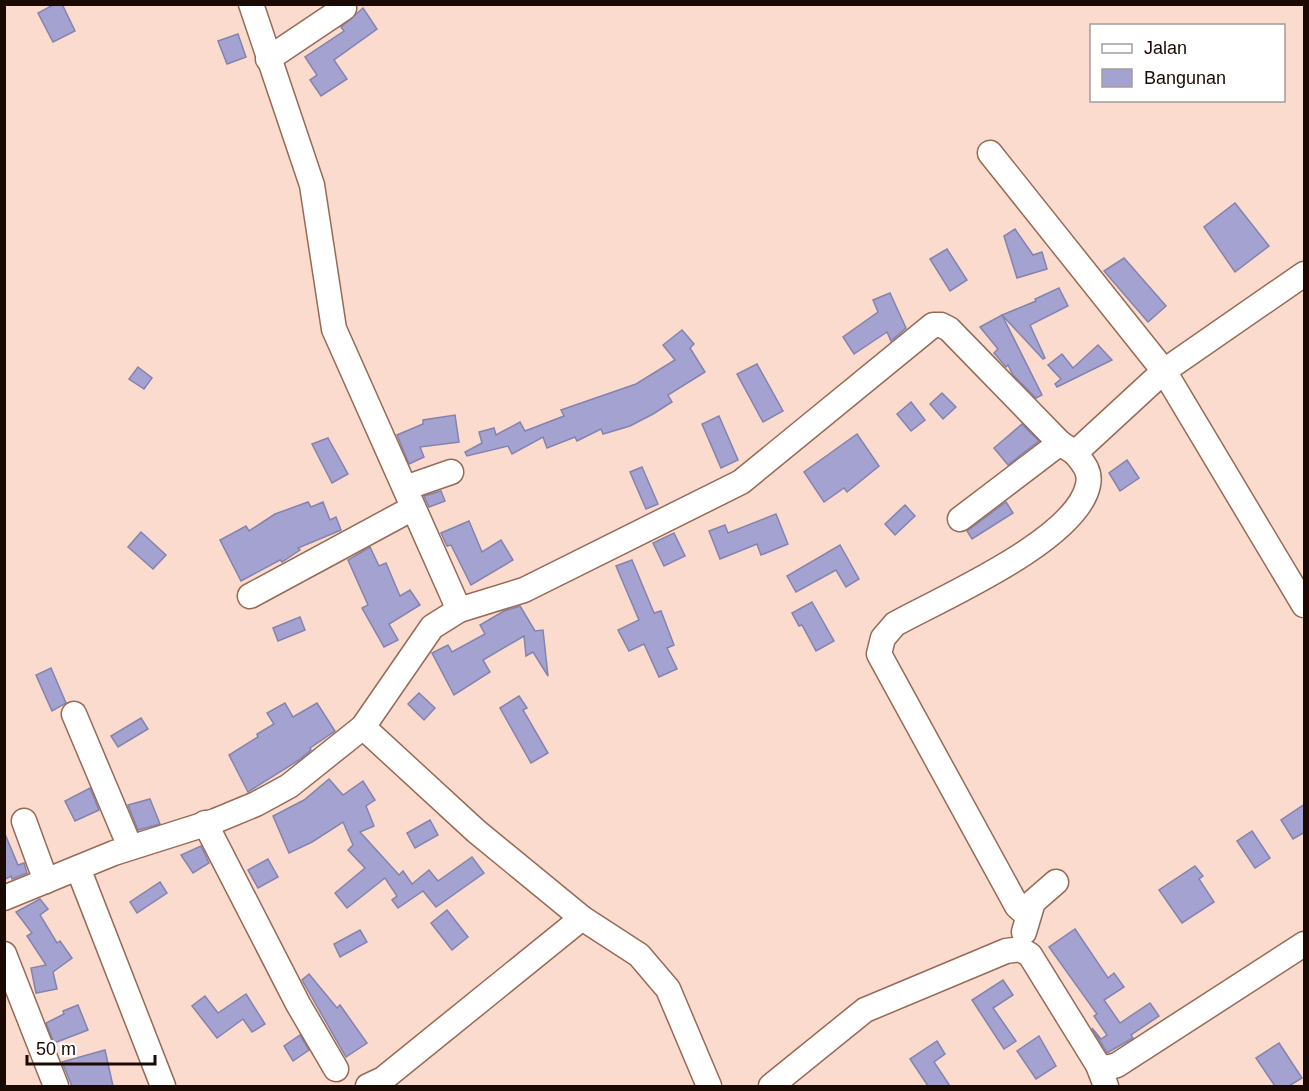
<svg xmlns="http://www.w3.org/2000/svg" width="1309" height="1091" font-family="Helvetica,sans-serif">
<style>
.building{fill:#a4a2d0;stroke:#8483ae;stroke-width:1.5}
.lines{fill:none;stroke-linecap:round;stroke-linejoin:round}
.minor-casing{stroke:#976a55;stroke-width:27}
.minor{stroke:#fff;stroke-width:24}
</style>
<rect width="100%" height="100%" fill="#fadbcd"/>
<g class="building">
<path d="M 55,4 L 62,4 L 75,31 L 53,42 L 38,13 Z"/>
<path d="M 363,8 L 377,29 L 334,60 L 347,79 L 321,96 L 310,80 L 317,75 L 305,57 L 344,31 L 341,27 Z"/>
<path d="M 238,34 L 246,57 L 227,64 L 218,41 Z"/>
<path d="M 1235,203 L 1269,246 L 1235,272 L 1204,227 Z"/>
<path d="M 1015,229 L 1033,255 L 1042,252 L 1047,269 L 1017,278 L 1004,236 Z"/>
<path d="M 947,249 L 967,280 L 950,291 L 930,259 Z"/>
<path d="M 1124,258 L 1166,306 L 1148,322 L 1104,271 Z"/>
<path d="M 1059,288 L 1068,306 L 1030,325 L 1045,358 L 1043,359 L 1002,315 L 1036,301 L 1035,299 Z"/>
<path d="M 890,293 L 906,328 L 891,341 L 887,332 L 854,354 L 843,337 L 878,312 L 873,300 Z"/>
<path d="M 1002,315 L 1042,395 L 1036,398 L 1013,375 L 1008,365 L 1006,367 L 994,353 L 998,349 L 980,327 Z"/>
<path d="M 682,330 L 694,344 L 690,348 L 705,372 L 668,395 L 672,402 L 653,414 L 630,426 L 603,434 L 601,429 L 577,441 L 575,437 L 547,448 L 543,437 L 512,454 L 508,446 L 467,456 L 465,452 L 482,443 L 479,432 L 494,428 L 496,435 L 520,422 L 525,431 L 564,416 L 561,410 L 636,384 L 675,360 L 663,345 Z"/>
<path d="M 1098,345 L 1112,360 L 1057,387 L 1055,384 L 1061,379 L 1048,365 L 1062,354 L 1073,368 Z"/>
<path d="M 757,364 L 783,411 L 763,422 L 737,374 Z"/>
<path d="M 138,367 L 152,378 L 144,389 L 129,379 Z"/>
<path d="M 942,393 L 956,407 L 943,419 L 930,404 Z"/>
<path d="M 911,402 L 925,420 L 911,431 L 897,414 Z"/>
<path d="M 455,415 L 459,442 L 420,447 L 424,457 L 409,464 L 397,435 L 423,424 L 423,420 Z"/>
<path d="M 719,416 L 738,460 L 721,468 L 702,424 Z"/>
<path d="M 1022,424 L 1039,441 L 1008,465 L 994,448 Z"/>
<path d="M 857,434 L 879,466 L 847,492 L 844,488 L 824,502 L 804,472 Z"/>
<path d="M 328,438 L 348,474 L 332,483 L 312,444 Z"/>
<path d="M 1127,460 L 1139,478 L 1120,491 L 1109,473 Z"/>
<path d="M 642,467 L 658,504 L 646,509 L 630,472 Z"/>
<path d="M 441,491 L 445,501 L 429,507 L 424,496 Z"/>
<path d="M 308,502 L 311,507 L 323,502 L 330,520 L 336,517 L 341,530 L 298,548 L 300,550 L 282,562 L 280,560 L 241,581 L 220,540 L 246,526 L 249,531 L 275,514 Z"/>
<path d="M 1006,502 L 1013,513 L 972,539 L 967,531 Z"/>
<path d="M 905,505 L 915,516 L 895,535 L 885,524 Z"/>
<path d="M 776,514 L 788,544 L 761,555 L 757,544 L 720,559 L 709,531 L 725,525 L 728,533 Z"/>
<path d="M 469,521 L 482,552 L 501,540 L 513,560 L 471,585 L 451,545 L 447,546 L 441,533 Z"/>
<path d="M 141,532 L 166,555 L 153,569 L 128,547 Z"/>
<path d="M 674,533 L 685,556 L 664,566 L 653,543 Z"/>
<path d="M 840,545 L 859,579 L 846,587 L 836,570 L 796,592 L 787,576 Z"/>
<path d="M 370,547 L 379,566 L 386,563 L 400,596 L 410,590 L 420,605 L 389,624 L 398,640 L 384,647 L 362,608 L 368,605 L 348,560 Z"/>
<path d="M 632,560 L 654,613 L 661,611 L 674,645 L 667,648 L 677,669 L 659,677 L 644,644 L 629,651 L 618,630 L 639,620 L 616,566 Z"/>
<path d="M 812,602 L 834,641 L 816,651 L 802,625 L 799,626 L 792,613 Z"/>
<path d="M 520,606 L 535,631 L 543,630 L 548,676 L 533,652 L 526,656 L 524,636 L 483,660 L 490,672 L 454,695 L 432,653 L 448,645 L 452,652 L 485,634 L 480,625 L 504,611 Z"/>
<path d="M 300,617 L 305,630 L 278,641 L 273,628 Z"/>
<path d="M 51,668 L 66,703 L 52,711 L 36,675 Z"/>
<path d="M 419,693 L 435,708 L 424,720 L 408,704 Z"/>
<path d="M 519,696 L 527,708 L 523,710 L 548,753 L 531,763 L 500,708 Z"/>
<path d="M 285,703 L 293,717 L 317,703 L 335,731 L 310,748 L 311,750 L 299,760 L 248,792 L 229,755 L 258,737 L 257,734 L 274,724 L 267,713 Z"/>
<path d="M 141,718 L 148,729 L 118,747 L 111,736 Z"/>
<path d="M 329,779 L 343,795 L 363,781 L 375,800 L 366,806 L 374,826 L 360,832 L 399,875 L 403,871 L 412,884 L 429,870 L 438,881 L 472,857 L 484,873 L 436,907 L 423,891 L 398,908 L 392,900 L 397,896 L 385,878 L 347,908 L 335,893 L 365,868 L 348,850 L 353,845 L 343,822 L 312,842 L 289,853 L 273,816 L 304,800 Z"/>
<path d="M 90,788 L 99,810 L 75,821 L 65,801 Z"/>
<path d="M 150,799 L 160,824 L 138,830 L 128,805 Z"/>
<path d="M 1305,804 L 1305,832 L 1293,839 L 1281,820 Z"/>
<path d="M 430,820 L 438,835 L 415,848 L 407,833 Z"/>
<path d="M 1252,831 L 1270,858 L 1255,868 L 1237,841 Z"/>
<path d="M 5,834 L 18,865 L 24,863 L 27,873 L 12,879 L 11,876 L 4,880 Z"/>
<path d="M 201,846 L 209,863 L 193,873 L 181,855 Z"/>
<path d="M 268,859 L 278,877 L 258,888 L 248,870 Z"/>
<path d="M 1195,866 L 1203,876 L 1199,879 L 1214,902 L 1182,923 L 1159,890 Z"/>
<path d="M 160,882 L 167,893 L 137,913 L 130,902 Z"/>
<path d="M 40,899 L 48,909 L 40,915 L 57,943 L 60,941 L 72,958 L 53,972 L 57,989 L 36,993 L 31,968 L 46,965 L 27,936 L 32,933 L 16,912 Z"/>
<path d="M 447,910 L 468,937 L 452,950 L 431,923 Z"/>
<path d="M 1075,929 L 1108,978 L 1114,973 L 1124,987 L 1104,1000 L 1120,1023 L 1150,1003 L 1159,1016 L 1131,1035 L 1133,1038 L 1107,1053 L 1092,1028 L 1101,1039 L 1107,1035 L 1094,1016 L 1097,1014 L 1049,947 Z"/>
<path d="M 360,930 L 367,942 L 340,957 L 334,944 Z"/>
<path d="M 309,974 L 337,1008 L 340,1005 L 367,1043 L 346,1057 L 302,980 Z"/>
<path d="M 1003,980 L 1013,995 L 993,1008 L 1016,1041 L 1004,1049 L 972,1000 Z"/>
<path d="M 246,994 L 265,1024 L 252,1032 L 243,1019 L 217,1038 L 192,1006 L 205,996 L 218,1013 Z"/>
<path d="M 78,1005 L 88,1030 L 54,1043 L 46,1023 L 64,1014 L 63,1011 Z"/>
<path d="M 300,1035 L 309,1050 L 293,1061 L 284,1046 Z"/>
<path d="M 1039,1036 L 1056,1066 L 1036,1079 L 1017,1051 Z"/>
<path d="M 937,1041 L 945,1054 L 934,1062 L 950,1086 L 928,1086 L 910,1059 Z"/>
<path d="M 1279,1043 L 1302,1078 L 1289,1086 L 1275,1086 L 1256,1058 Z"/>
<path d="M 105,1050 L 113,1086 L 72,1086 L 62,1062 Z"/>
</g>
<g class="lines">
<defs>
<g id="minor">
<path d="M 251,4 L 312,185 L 334,329 L 459,610"/>
<path d="M 268,59 L 344,8"/>
<path d="M 990,153 L 1164,371 L 1304,605"/>
<path d="M 405,488 L 451,472"/>
<path d="M 960,519 L 1060,443"/>
<path d="M 250,596 L 413,508"/>
<path d="M 74,714 L 130,847"/>
<path d="M 363,727 L 476,831 L 582,918"/>
<path d="M 24,821 L 46,881"/>
<path d="M 205,823 L 298,1004 L 336,1069"/>
<path d="M 78,868 L 163,1086"/>
<path d="M 4,898 L 114,853 L 215,821 L 256,804 L 289,786 L 363,727 L 432,627 L 459,610 L 524,590 L 741,482 L 933,325 L 941,325 L 949,329 L 1060,443 L 1075,453 L 1164,371 L 1304,274"/>
<path d="M 1028,916 L 1017,906 L 879,654 L 883,638 L 895,624 C 942,598 1077,540 1088,485 C 1091,471 1083,463 1075,453"/>
<path d="M 1024,932 L 1033,902 L 1056,882"/>
<path d="M 4,954 L 56,1086"/>
<path d="M 1098,1065 L 1107,1068 L 1117,1065 L 1304,944"/>
<path d="M 368,1086 L 383,1079 L 582,918 L 639,955 L 668,989 L 709,1086"/>
<path d="M 771,1086 L 865,1010 L 1006,951 L 1020,949 L 1030,955 L 1098,1065 L 1106,1086"/>
</g>
</defs>
<use href="#minor" class="minor-casing"/>
<use href="#minor" class="minor"/>
</g>
<rect width="1309" height="1091" fill="none" stroke="#1b0a04" stroke-width="12"/>
<rect x="1090" y="24" width="195" height="78" fill="#ffffff" stroke="#a49d9b" stroke-width="1.5"/>
<rect x="1102" y="44" width="30" height="9" fill="#ffffff" stroke="#a49d9b" stroke-width="1.5"/>
<text x="1144" y="54" font-size="18" fill="#1b0a04">Jalan</text>
<rect x="1102" y="69" width="30" height="18" fill="#a4a2d0" stroke="#a49d9b" stroke-width="1.5"/>
<text x="1144" y="84" font-size="18" fill="#1b0a04">Bangunan</text>
<path d="M27 1055v9h128v-9" fill="none" stroke="#1b0a04" stroke-width="3"/>
<text x="36" y="1055" font-size="18" fill="#1b0a04" stroke="#ffffff" stroke-width="4.5" paint-order="stroke">50 m</text>
</svg>
